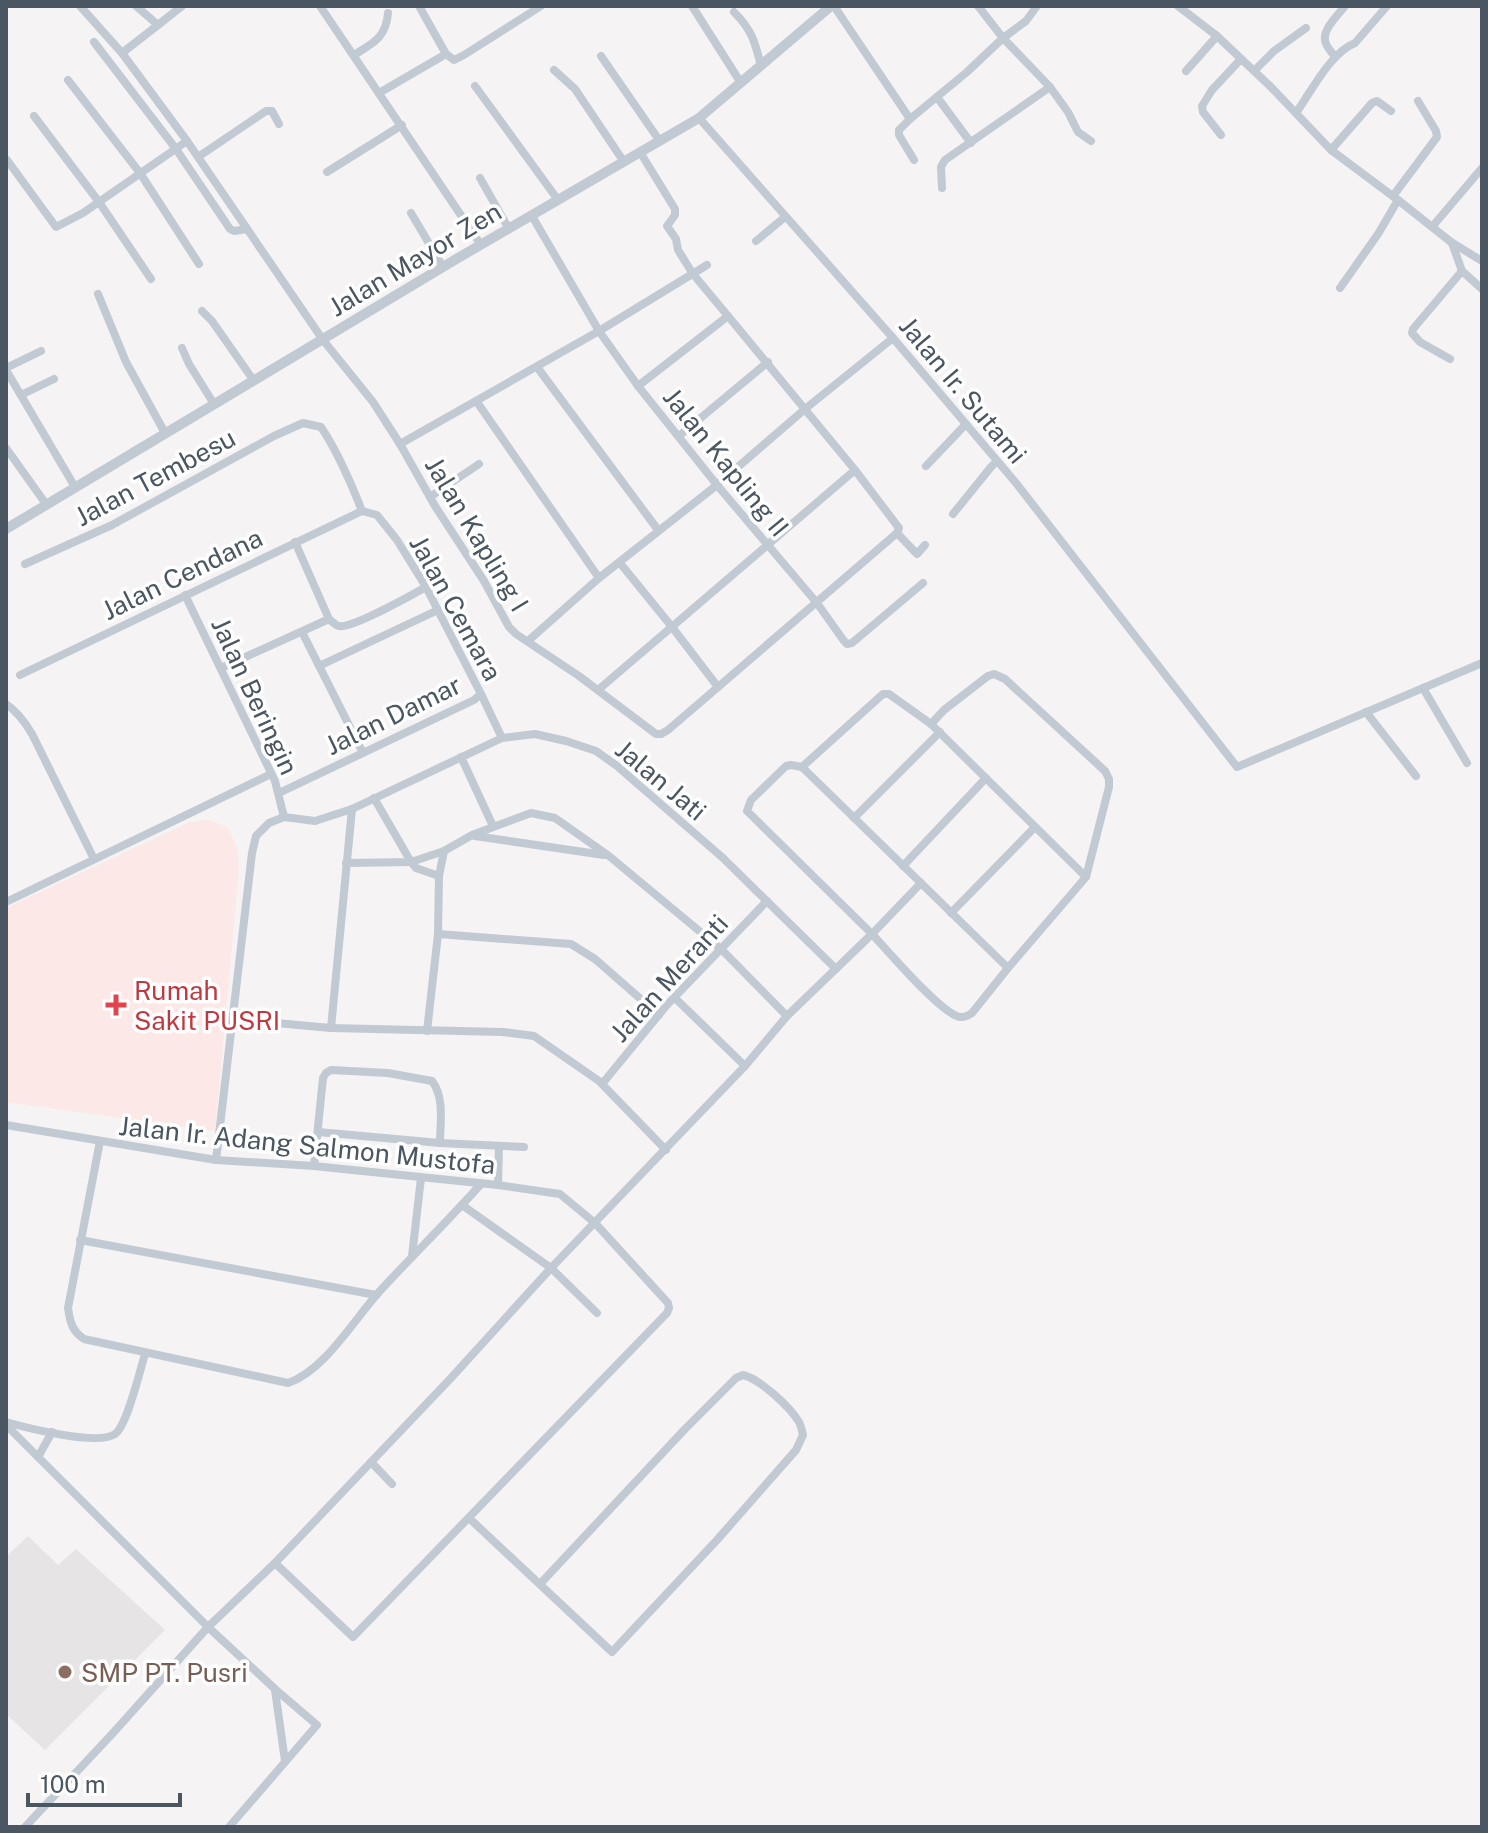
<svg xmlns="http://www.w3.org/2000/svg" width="1488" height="1833" font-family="'Public Sans',sans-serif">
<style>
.education{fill:#e6e4e5}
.medical{fill:#fce8e6}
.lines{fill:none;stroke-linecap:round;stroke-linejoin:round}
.minor{stroke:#c1cad2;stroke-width:8}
.tertiary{stroke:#c1cad2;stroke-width:10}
.health-dot{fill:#e0444e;stroke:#fff;stroke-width:3}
.education-dot{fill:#8d6e63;stroke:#fff;stroke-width:3}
.labels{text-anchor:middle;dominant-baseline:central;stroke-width:7;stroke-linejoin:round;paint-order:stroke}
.street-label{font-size:26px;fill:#4a5661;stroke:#fff}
.health-label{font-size:26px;fill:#be3a42;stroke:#fff;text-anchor:start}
.education-label{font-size:26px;fill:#785e54;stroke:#fff;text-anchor:start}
</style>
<rect width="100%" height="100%" fill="#f5f3f3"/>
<path class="education" d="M 28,1536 L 58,1565 L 76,1549 L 165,1630 L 45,1750 L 6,1714 L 6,1557 Z"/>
<path class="medical" d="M 210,820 L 228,828 L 237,848 L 239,868 L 215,1131 L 6,1102 L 6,908 L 190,822 Z"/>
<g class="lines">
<g class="minor">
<path d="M 80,6 L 122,53 L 187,141 L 323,340 L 373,402 L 400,444 L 435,506 L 484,581 L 509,627 L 516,634 L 579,676 L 656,734 L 661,734 L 668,730 L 897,533 L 899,528 L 855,470 L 728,316 L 638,386"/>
<path d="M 136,6 L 158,25 L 182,6"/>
<path d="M 320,6 L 481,245"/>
<path d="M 692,6 L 741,83"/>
<path d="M 834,6 L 910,119 L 899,130 L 899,135 L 914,160"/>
<path d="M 1178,6 L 1217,36 L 1270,86 L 1331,150 L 1398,200 L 1451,242 L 1482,261"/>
<path d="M 734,12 C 752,30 755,42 761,66"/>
<path d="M 94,42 L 176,149 L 230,229 L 234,231 L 247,229"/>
<path d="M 122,53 L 158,25"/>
<path d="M 446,54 L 454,60 L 464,55 L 541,6"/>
<path d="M 354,55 C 373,43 386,38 388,13"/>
<path d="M 601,56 L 659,140"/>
<path d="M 1335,57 C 1332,52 1325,46 1325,40 C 1323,29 1338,15 1345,6"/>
<path d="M 554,70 L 575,89 L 624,162"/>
<path d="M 1186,71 L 1217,36"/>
<path d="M 1254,71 L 1274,51 L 1306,28"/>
<path d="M 68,80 L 140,173 L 199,264"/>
<path d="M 475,86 L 558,200"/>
<path d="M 1050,87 L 1068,112 L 1078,132 L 1091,141"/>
<path d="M 379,93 L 446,54 L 419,6"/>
<path d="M 937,97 L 971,143"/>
<path d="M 1296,113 C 1311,92 1330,53 1355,43 L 1387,6"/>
<path d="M 34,116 L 99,202 L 151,279"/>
<path d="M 699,118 L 893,338 L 1016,483 L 1237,767 L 1482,663"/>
<path d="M 910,119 L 967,72 L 1003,38 L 1026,21 L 1037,6"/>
<path d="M 1221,135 L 1203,112 L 1202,106 L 1212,90 L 1241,59"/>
<path d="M 1331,150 L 1372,103 L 1377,101 L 1391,111"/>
<path d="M 640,152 L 675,209 L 675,215 L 667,226 L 676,239 L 678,250 L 693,274 L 728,316"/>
<path d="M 198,157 L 266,111 L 272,111 L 279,124"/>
<path d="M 7,160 L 56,227 L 83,213 L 187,141"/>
<path d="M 327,172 L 402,125"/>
<path d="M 480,178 L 509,229"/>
<path d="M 942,188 L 941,167 L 945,160 L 1050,87 L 1003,38 L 978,6"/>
<path d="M 1393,196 L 1437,137 L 1436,131 L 1418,101"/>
<path d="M 411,213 L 443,267"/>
<path d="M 532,216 L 599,331 L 638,386 L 717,485 L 817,603 L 844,641 L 847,644 L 852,643 L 923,583"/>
<path d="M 1432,227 L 1482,168"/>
<path d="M 756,241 L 785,217"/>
<path d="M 1452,243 L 1462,271 L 1482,289"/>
<path d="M 1340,288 L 1378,234 L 1398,200"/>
<path d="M 98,294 L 126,362 L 165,433"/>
<path d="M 202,311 L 212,321 L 254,381"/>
<path d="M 182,348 L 189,364 L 214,404"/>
<path d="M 1450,359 L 1420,342 L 1412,333 L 1413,329 L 1462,271"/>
<path d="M 537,367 L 658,530"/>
<path d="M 6,368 L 41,351"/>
<path d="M 6,370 L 75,487"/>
<path d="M 21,395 L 54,379"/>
<path d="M 477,402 L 599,578"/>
<path d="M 679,436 L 768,362"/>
<path d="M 400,444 L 599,331 L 707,265"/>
<path d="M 6,448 L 46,504"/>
<path d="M 926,466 L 966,424"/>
<path d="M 430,497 L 479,464"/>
<path d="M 362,511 L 377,515 L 397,540 L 426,587 L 481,694 L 502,738"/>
<path d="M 953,514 L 991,467 L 997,461"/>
<path d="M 897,533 L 917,554 L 925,545"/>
<path d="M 620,563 L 672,627 L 718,687"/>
<path d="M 25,564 L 112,525 L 274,436 L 303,423 L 321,427 C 338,452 351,483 362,511"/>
<path d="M 185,595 L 275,781 L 284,817"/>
<path d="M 329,619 C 331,621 337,626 339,626 C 351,629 412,595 426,587"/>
<path d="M 302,632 L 362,751"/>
<path d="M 528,641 L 599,578 L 717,485 L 805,409 L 893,338"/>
<path d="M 319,666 L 438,610"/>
<path d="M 221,668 L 329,619 L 295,542"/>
<path d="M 20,675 L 362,511"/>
<path d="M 1423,688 L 1467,763"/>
<path d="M 598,690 L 855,470"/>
<path d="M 6,704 C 18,712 25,722 32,734 L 94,859"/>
<path d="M 1366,712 L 1416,776"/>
<path d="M 461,757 L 493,826"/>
<path d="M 802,767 L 883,694 L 889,694 L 931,724 L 1086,877"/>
<path d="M 279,793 L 474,700 L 481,694"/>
<path d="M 374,798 L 411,862 L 416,868 L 439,876"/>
<path d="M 854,818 L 940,732"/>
<path d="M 475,836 L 604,855"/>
<path d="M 346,863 L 411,862 L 444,851 L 472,835 L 531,813 L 555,818 L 609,856 L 721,949 L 787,1016"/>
<path d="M 903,866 L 986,778"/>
<path d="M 921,883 L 872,934 C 887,950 941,1014 960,1017 C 966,1017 967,1016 972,1013 L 1008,968 L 1086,877 L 1109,787 L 1109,779 L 1105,771 L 1005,679 L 994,674 L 988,676 L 944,710 L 931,724"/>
<path d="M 6,902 L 271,774"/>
<path d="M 951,913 L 1035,827"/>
<path d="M 438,934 L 571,944 L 595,959 L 659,1015"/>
<path d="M 675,998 L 745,1066"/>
<path d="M 233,1019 L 331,1028 L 352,809"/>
<path d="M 331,1028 L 503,1032 L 534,1036 L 599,1081 L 666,1150"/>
<path d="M 427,1031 L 438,934 L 439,876 L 444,851"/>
<path d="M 602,1084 L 666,1006 L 767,901"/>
<path d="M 6,1125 L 216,1160 L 314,1166 L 498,1185 L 560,1194 L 595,1223 L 668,1303 L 669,1308 L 667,1313 L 353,1637 L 275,1563"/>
<path d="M 318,1132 L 440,1143 L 524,1147"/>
<path d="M 100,1141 L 68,1308 C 70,1322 72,1331 84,1339 L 288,1383 C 324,1371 353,1321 379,1292 C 412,1256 448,1221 481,1184"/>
<path d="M 216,1160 L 252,853 L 256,836 L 269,823 L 284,817 L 315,821 L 352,809 L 502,738 L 535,734 L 566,741 L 596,751 L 617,766 L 723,858 L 836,969"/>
<path d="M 314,1166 L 323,1078 L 326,1073 L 331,1070 L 388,1073 L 432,1081 C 445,1098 440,1124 440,1143"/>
<path d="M 498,1185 L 499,1146"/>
<path d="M 462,1205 L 551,1268 L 597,1313"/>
<path d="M 80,1240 L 376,1295"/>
<path d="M 412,1256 L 421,1178"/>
<path d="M 6,1422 C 27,1428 98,1446 115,1434 C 127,1426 140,1370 145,1354"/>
<path d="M 6,1425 L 208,1627 L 275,1689 L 317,1725 L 229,1827"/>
<path d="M 38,1457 L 52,1432"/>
<path d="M 371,1462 L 392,1484"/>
<path d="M 469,1518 L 612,1652 L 717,1540 L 796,1450 L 803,1435 C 802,1431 801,1426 799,1422 C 790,1407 760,1379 743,1375 L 736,1378 L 685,1429 L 540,1584"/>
<path d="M 275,1690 L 285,1761"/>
<path d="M 25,1827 L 113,1733 L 208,1627 L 275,1563 L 451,1378 L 551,1268 L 745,1066 L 787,1016 L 872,934 L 747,811 L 751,800 L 786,766 L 791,765 L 802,767 L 1008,968"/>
</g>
<path class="tertiary" d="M 6,529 L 458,258 L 699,118 L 831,6"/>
</g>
<path class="health-dot" d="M112 993h8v8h8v8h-8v8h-8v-8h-8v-8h8z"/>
<circle class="education-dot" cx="65" cy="1672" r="8"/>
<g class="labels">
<g class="street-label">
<text transform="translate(415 259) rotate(-31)">Jalan Mayor Zen</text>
<text transform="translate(963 390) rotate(50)">Jalan Ir. Sutami</text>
<text transform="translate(726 462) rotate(51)">Jalan Kapling II</text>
<text transform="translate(155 477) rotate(-28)">Jalan Tembesu</text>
<text transform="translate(477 534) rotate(59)">Jalan Kapling I</text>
<text transform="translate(182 574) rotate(-26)">Jalan Cendana</text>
<text transform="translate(456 608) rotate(61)">Jalan Cemara</text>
<text transform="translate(255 696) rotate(65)">Jalan Beringin</text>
<text transform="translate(393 715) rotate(-26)">Jalan Damar</text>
<text transform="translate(661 780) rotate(40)">Jalan Jati</text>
<text transform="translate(669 978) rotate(-48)">Jalan Meranti</text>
<text transform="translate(307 1145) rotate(6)">Jalan Ir. Adang Salmon Mustofa</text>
</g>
<g class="health-label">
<text x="134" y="990">Rumah<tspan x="134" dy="30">Sakit PUSRI</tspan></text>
</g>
<g class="education-label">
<text x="81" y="1672">SMP PT. Pusri</text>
</g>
</g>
<rect width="1488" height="1833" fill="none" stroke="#4a5661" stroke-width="16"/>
<path d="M28 1793v12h152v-12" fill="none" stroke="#4a5661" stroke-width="4"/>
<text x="40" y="1793" font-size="24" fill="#4a5661" stroke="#ffffff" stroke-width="6" paint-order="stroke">100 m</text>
</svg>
